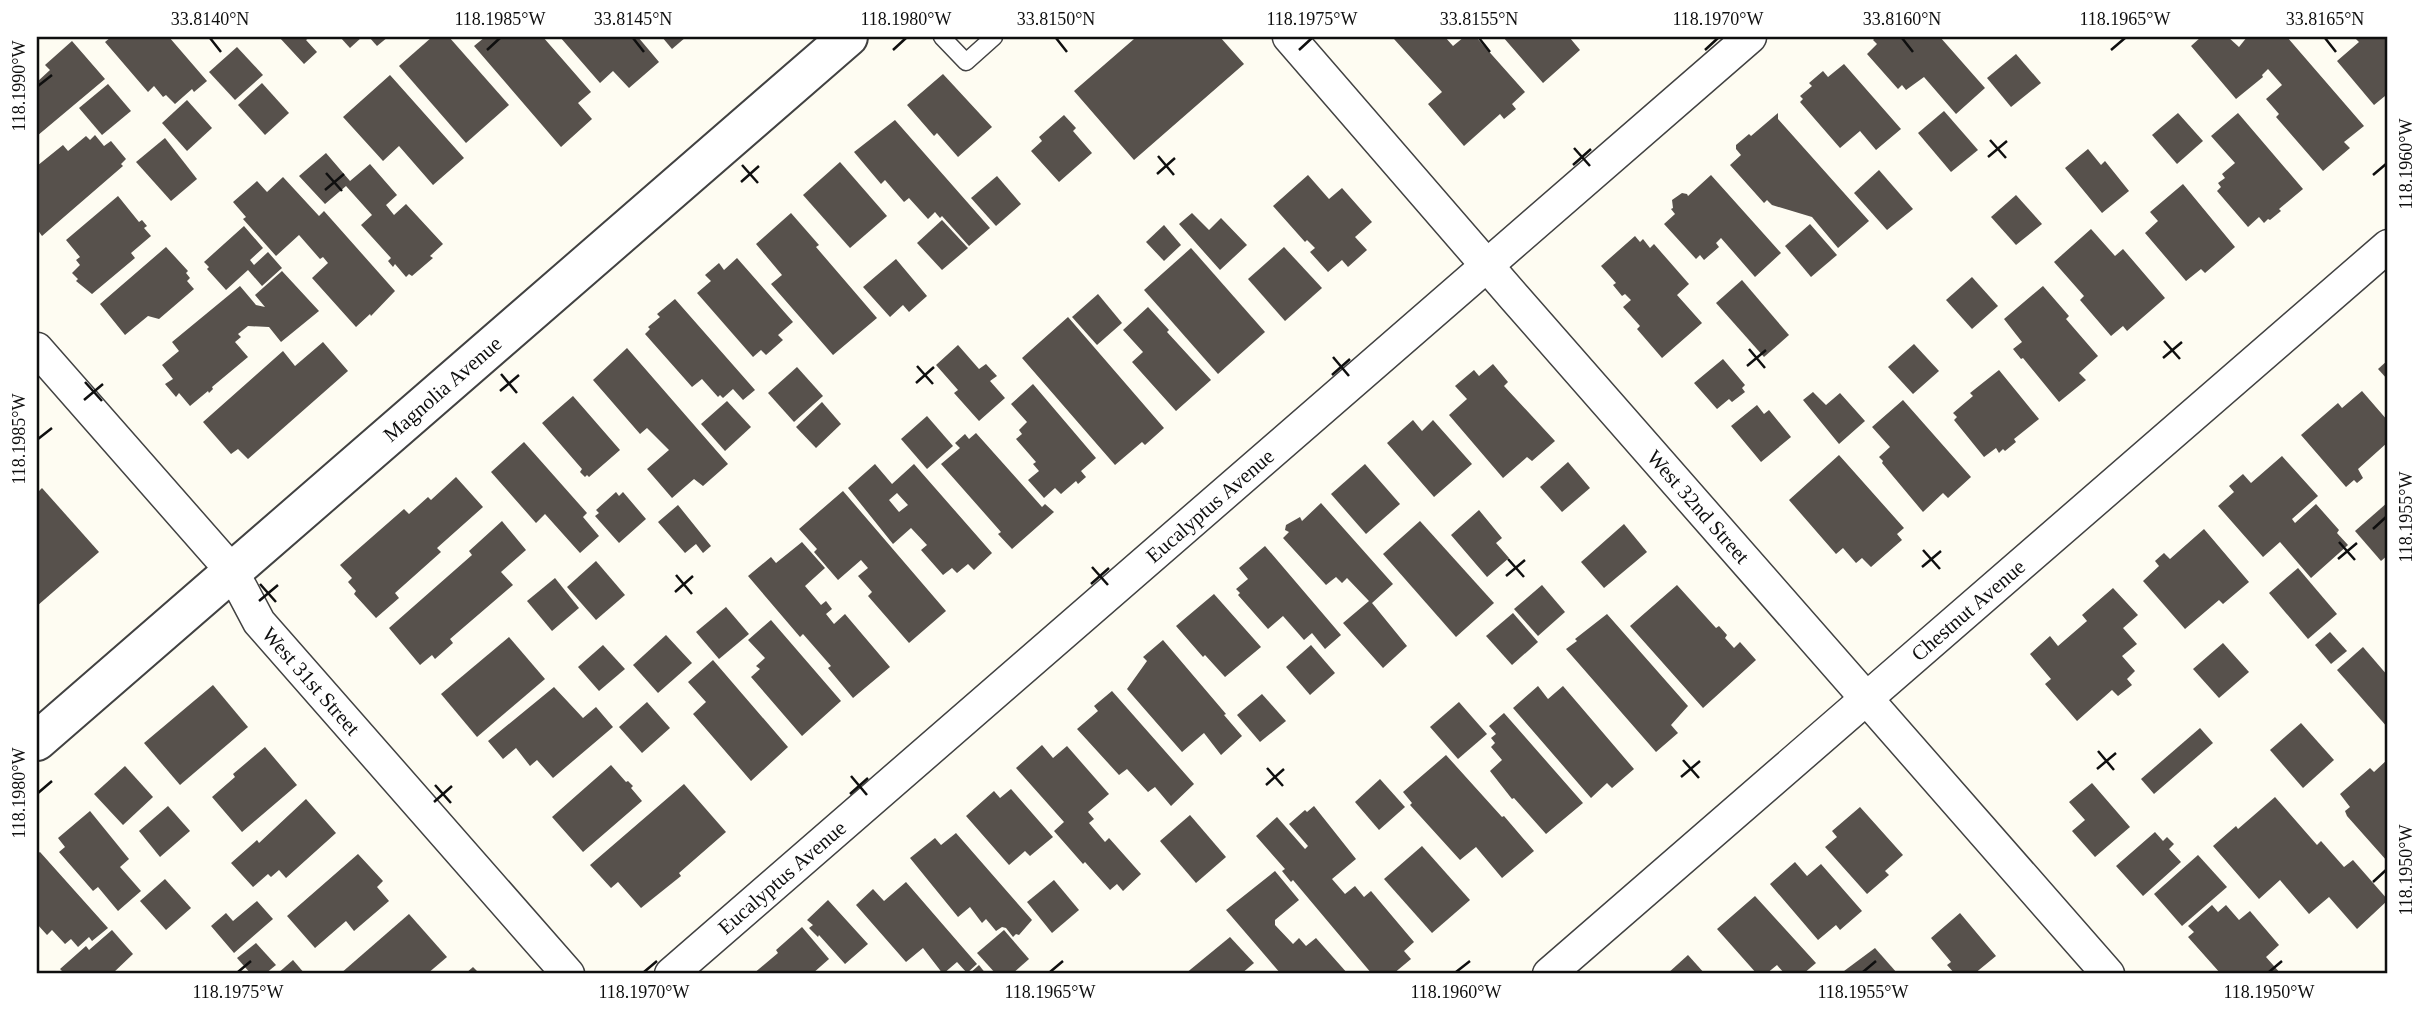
<svg xmlns="http://www.w3.org/2000/svg" width="2425" height="1011" font-family="'Times New Roman',serif">
<style>
.building{fill:#57514c;fill-rule:evenodd}
.lines{fill:none;stroke-linecap:round;stroke-linejoin:round}
.service-casing{stroke:#424242;stroke-width:19}
.minor-casing{stroke:#424242;stroke-width:35}
.tertiary-casing{stroke:#424242;stroke-width:42}
.service{stroke:#fff;stroke-width:16}
.minor{stroke:#fff;stroke-width:32}
.tertiary{stroke:#fff;stroke-width:38}
.ticks{fill:none;stroke:#0f0f0f;stroke-width:2.5}
.labels{text-anchor:middle;dominant-baseline:central;stroke-width:7;stroke-linejoin:round;paint-order:stroke}
.street-label{font-size:21px;fill:#0f0f0f;stroke:#fff}
.neatline{fill:none;stroke:#0f0f0f;stroke-width:2.5}
.ticks-label{font-size:18px;text-anchor:middle;fill:#0f0f0f}
</style>
<rect width="100%" height="100%" fill="#fefcf2"/>
<g class="building">
<path d="M 111,37 L 169,37 L 207,81 L 194,92 L 192,89 L 175,104 L 166,95 L 163,97 L 154,86 L 148,92 L 105,42 Z"/>
<path d="M 279,37 L 310,37 L 306,40 L 317,52 L 304,64 Z"/>
<path d="M 340,37 L 362,37 L 350,48 Z"/>
<path d="M 369,37 L 388,37 L 377,46 Z"/>
<path d="M 432,37 L 449,37 L 509,105 L 466,143 L 399,66 Z"/>
<path d="M 485,37 L 543,37 L 591,92 L 578,103 L 592,119 L 561,147 L 474,46 Z"/>
<path d="M 560,37 L 638,37 L 659,62 L 629,88 L 613,71 L 600,83 Z"/>
<path d="M 662,37 L 686,37 L 672,49 Z"/>
<path d="M 1132,37 L 1220,37 L 1244,64 L 1134,160 L 1074,91 L 1134,39 Z"/>
<path d="M 1396,37 L 1445,37 L 1453,46 L 1464,37 L 1476,37 L 1525,92 L 1512,104 L 1516,109 L 1504,119 L 1500,114 L 1464,146 L 1428,104 L 1442,92 L 1394,39 Z"/>
<path d="M 1503,37 L 1572,37 L 1570,38 L 1580,50 L 1543,83 Z"/>
<path d="M 1876,37 L 1940,37 L 1985,88 L 1956,114 L 1924,77 L 1906,90 L 1902,85 L 1898,89 L 1867,54 L 1877,44 L 1873,40 Z"/>
<path d="M 2201,37 L 2228,37 L 2239,47 L 2247,37 L 2287,37 L 2364,126 L 2344,142 L 2350,148 L 2323,171 L 2276,117 L 2279,114 L 2266,99 L 2282,85 L 2268,69 L 2262,75 L 2263,77 L 2236,99 L 2191,46 Z"/>
<path d="M 2354,37 L 2388,37 L 2388,100 L 2385,96 L 2374,105 L 2337,61 L 2359,42 Z"/>
<path d="M 72,41 L 105,79 L 37,136 L 37,82 L 50,70 L 45,65 Z"/>
<path d="M 237,47 L 263,75 L 235,100 L 209,72 Z"/>
<path d="M 2016,54 L 2041,83 L 2011,107 L 1987,78 Z"/>
<path d="M 1844,64 L 1901,129 L 1876,150 L 1860,131 L 1840,148 L 1800,102 L 1803,99 L 1800,96 L 1812,86 L 1809,83 L 1823,71 L 1828,77 Z"/>
<path d="M 943,74 L 992,127 L 958,157 L 937,133 L 934,136 L 907,105 Z"/>
<path d="M 390,75 L 464,158 L 433,185 L 399,146 L 383,161 L 343,117 Z"/>
<path d="M 262,83 L 289,113 L 265,135 L 238,105 Z"/>
<path d="M 108,84 L 131,111 L 102,135 L 79,108 Z"/>
<path d="M 187,100 L 212,128 L 187,151 L 162,123 Z"/>
<path d="M 1944,111 L 1978,150 L 1951,172 L 1918,133 Z"/>
<path d="M 1778,113 L 1778,119 L 1869,221 L 1838,248 L 1812,217 L 1772,205 L 1767,200 L 1764,203 L 1730,165 L 1741,155 L 1736,149 L 1736,145 L 1749,134 L 1751,136 Z"/>
<path d="M 2178,113 L 2203,141 L 2177,164 L 2152,135 Z"/>
<path d="M 2238,113 L 2303,189 L 2279,209 L 2281,211 L 2270,220 L 2268,219 L 2264,223 L 2259,217 L 2248,227 L 2217,191 L 2221,187 L 2218,183 L 2225,178 L 2222,174 L 2235,163 L 2211,136 Z"/>
<path d="M 1064,115 L 1076,128 L 1073,131 L 1092,153 L 1059,182 L 1031,151 L 1042,141 L 1039,137 Z"/>
<path d="M 895,120 L 990,228 L 969,246 L 942,216 L 940,218 L 935,212 L 928,219 L 909,198 L 904,202 L 885,180 L 881,184 L 854,152 Z"/>
<path d="M 95,135 L 104,146 L 111,141 L 126,159 L 121,164 L 123,166 L 42,236 L 37,229 L 37,166 L 63,145 L 68,151 L 86,136 L 90,140 Z"/>
<path d="M 165,138 L 197,179 L 171,201 L 136,162 Z"/>
<path d="M 2088,149 L 2101,165 L 2105,161 L 2129,191 L 2102,213 L 2065,168 Z"/>
<path d="M 326,153 L 350,181 L 370,164 L 397,195 L 386,205 L 394,215 L 406,204 L 443,244 L 430,256 L 433,258 L 412,276 L 409,274 L 406,277 L 395,264 L 393,267 L 388,261 L 391,258 L 361,225 L 372,215 L 346,186 L 325,204 L 299,176 Z"/>
<path d="M 840,162 L 887,216 L 850,248 L 803,195 Z"/>
<path d="M 1879,170 L 1913,209 L 1887,230 L 1854,193 Z"/>
<path d="M 1308,175 L 1329,199 L 1342,188 L 1372,222 L 1355,237 L 1367,250 L 1348,267 L 1342,260 L 1328,272 L 1310,252 L 1315,248 L 1307,240 L 1305,242 L 1273,206 Z"/>
<path d="M 1711,175 L 1781,253 L 1755,277 L 1721,238 L 1716,243 L 1719,247 L 1704,260 L 1700,255 L 1696,259 L 1664,224 L 1675,214 L 1671,209 L 1673,208 L 1672,200 L 1682,193 L 1687,194 L 1688,196 Z"/>
<path d="M 997,176 L 1021,204 L 996,226 L 971,198 Z"/>
<path d="M 283,177 L 319,216 L 324,211 L 395,291 L 371,316 L 370,314 L 356,327 L 312,278 L 328,263 L 323,257 L 320,259 L 299,235 L 276,256 L 243,219 L 246,217 L 233,202 L 257,181 L 267,192 Z"/>
<path d="M 2183,184 L 2235,247 L 2205,273 L 2201,269 L 2186,281 L 2145,233 L 2158,221 L 2150,212 Z"/>
<path d="M 2016,195 L 2042,224 L 2016,245 L 1991,217 Z"/>
<path d="M 118,196 L 139,222 L 142,220 L 147,226 L 144,228 L 151,236 L 131,253 L 135,258 L 92,294 L 76,281 L 78,279 L 72,273 L 80,265 L 76,260 L 80,257 L 66,240 Z"/>
<path d="M 791,213 L 819,245 L 816,247 L 877,318 L 833,355 L 771,284 L 782,275 L 756,244 Z"/>
<path d="M 1192,213 L 1209,230 L 1221,218 L 1247,245 L 1220,270 L 1179,224 Z"/>
<path d="M 942,220 L 968,248 L 942,270 L 917,243 Z"/>
<path d="M 1810,224 L 1837,255 L 1811,277 L 1785,246 Z"/>
<path d="M 1164,225 L 1181,245 L 1164,261 L 1146,242 Z"/>
<path d="M 244,226 L 263,248 L 250,260 L 254,265 L 268,252 L 282,268 L 262,286 L 248,270 L 226,290 L 207,269 L 209,267 L 204,262 Z"/>
<path d="M 2091,229 L 2115,256 L 2123,249 L 2165,298 L 2127,331 L 2123,326 L 2111,336 L 2080,300 L 2084,296 L 2054,262 Z"/>
<path d="M 1635,236 L 1640,242 L 1643,239 L 1650,248 L 1654,244 L 1689,284 L 1677,295 L 1702,323 L 1662,358 L 1637,329 L 1640,326 L 1623,307 L 1631,300 L 1625,294 L 1622,296 L 1613,285 L 1616,283 L 1601,266 Z"/>
<path d="M 166,247 L 188,271 L 186,273 L 190,278 L 187,281 L 194,289 L 159,319 L 148,316 L 125,335 L 100,304 Z"/>
<path d="M 1284,247 L 1322,288 L 1285,321 L 1248,279 Z"/>
<path d="M 1191,248 L 1265,332 L 1218,374 L 1144,290 Z"/>
<path d="M 737,258 L 793,322 L 778,335 L 783,340 L 766,355 L 761,350 L 753,357 L 697,293 L 711,281 L 705,275 L 719,263 L 724,270 Z"/>
<path d="M 896,259 L 927,296 L 909,312 L 903,305 L 890,317 L 863,287 Z"/>
<path d="M 282,271 L 319,311 L 281,342 L 269,327 L 248,326 L 238,334 L 241,337 L 235,342 L 248,357 L 212,387 L 213,389 L 209,393 L 208,391 L 190,406 L 179,393 L 176,397 L 165,384 L 173,379 L 162,365 L 179,351 L 172,342 L 240,286 L 256,305 L 265,307 L 255,295 Z"/>
<path d="M 1972,277 L 1998,306 L 1972,329 L 1946,300 Z"/>
<path d="M 1742,280 L 1789,335 L 1764,357 L 1716,303 Z"/>
<path d="M 2043,286 L 2069,316 L 2066,319 L 2098,356 L 2079,373 L 2086,380 L 2059,402 L 2023,358 L 2021,359 L 2013,349 L 2022,342 L 2004,319 Z"/>
<path d="M 1098,294 L 1122,323 L 1097,345 L 1072,317 Z"/>
<path d="M 675,299 L 755,390 L 743,400 L 733,389 L 723,398 L 720,395 L 718,397 L 702,379 L 692,387 L 645,334 L 650,329 L 648,327 L 660,317 L 657,314 Z"/>
<path d="M 1148,307 L 1169,330 L 1167,332 L 1211,380 L 1176,411 L 1132,362 L 1143,352 L 1123,330 Z"/>
<path d="M 1068,317 L 1164,428 L 1145,445 L 1142,442 L 1115,465 L 1022,358 Z"/>
<path d="M 323,342 L 348,371 L 248,459 L 238,449 L 231,454 L 203,422 L 283,351 L 295,366 Z"/>
<path d="M 1914,344 L 1939,371 L 1913,394 L 1888,367 Z"/>
<path d="M 958,345 L 979,369 L 986,364 L 997,376 L 990,381 L 1005,398 L 979,421 L 954,393 L 958,390 L 936,365 Z"/>
<path d="M 627,348 L 728,464 L 703,486 L 694,479 L 672,498 L 647,469 L 669,450 L 647,428 L 640,434 L 593,380 Z"/>
<path d="M 1723,359 L 1745,385 L 1742,388 L 1745,392 L 1732,402 L 1729,399 L 1717,409 L 1694,383 Z"/>
<path d="M 2388,360 L 2388,380 L 2378,369 Z"/>
<path d="M 1493,364 L 1508,382 L 1504,386 L 1555,441 L 1532,461 L 1527,457 L 1503,478 L 1449,415 L 1467,399 L 1455,386 L 1474,370 L 1479,376 Z"/>
<path d="M 797,367 L 823,396 L 794,422 L 768,393 Z"/>
<path d="M 1999,370 L 2039,419 L 2014,439 L 2016,442 L 2005,451 L 2003,449 L 1999,453 L 1996,448 L 1984,457 L 1954,420 L 1957,417 L 1953,413 L 1973,396 L 1970,393 Z"/>
<path d="M 1033,384 L 1096,458 L 1081,471 L 1086,477 L 1078,484 L 1076,481 L 1061,494 L 1055,488 L 1044,498 L 1028,480 L 1039,471 L 1033,464 L 1036,462 L 1016,439 L 1022,434 L 1019,430 L 1027,422 L 1011,404 Z"/>
<path d="M 2362,391 L 2388,421 L 2388,442 L 2358,469 L 2363,478 L 2357,483 L 2354,480 L 2346,487 L 2301,435 L 2338,403 L 2342,408 Z"/>
<path d="M 1813,392 L 1826,405 L 1840,393 L 1865,421 L 1839,444 L 1803,400 Z"/>
<path d="M 573,396 L 620,450 L 589,477 L 587,475 L 585,477 L 580,472 L 582,469 L 542,423 Z"/>
<path d="M 1903,400 L 1971,477 L 1948,498 L 1943,493 L 1923,512 L 1882,463 L 1883,461 L 1879,457 L 1890,447 L 1872,427 Z"/>
<path d="M 727,401 L 751,427 L 725,451 L 701,424 Z"/>
<path d="M 822,402 L 841,424 L 816,448 L 796,427 Z"/>
<path d="M 1757,405 L 1764,414 L 1769,410 L 1791,437 L 1761,462 L 1731,426 Z"/>
<path d="M 927,416 L 953,446 L 927,469 L 901,439 Z"/>
<path d="M 1413,420 L 1422,431 L 1433,420 L 1472,464 L 1434,497 L 1387,443 Z"/>
<path d="M 976,433 L 1042,507 L 1045,504 L 1054,512 L 1012,549 L 998,534 L 1001,532 L 941,464 L 960,448 L 955,443 L 965,434 L 969,439 Z"/>
<path d="M 524,442 L 587,513 L 583,517 L 599,536 L 580,553 L 545,514 L 536,523 L 491,472 Z"/>
<path d="M 1839,455 L 1904,528 L 1897,534 L 1902,540 L 1871,567 L 1862,558 L 1856,563 L 1843,548 L 1836,554 L 1789,500 Z"/>
<path d="M 2282,456 L 2318,496 L 2292,519 L 2295,523 L 2316,504 L 2339,530 L 2337,533 L 2348,545 L 2311,578 L 2280,542 L 2263,557 L 2218,506 L 2234,492 L 2229,486 L 2243,474 L 2251,483 Z"/>
<path d="M 1568,462 L 1590,488 L 1562,512 L 1540,487 Z"/>
<path d="M 875,464 L 892,484 L 914,464 L 992,553 L 974,570 L 968,564 L 957,573 L 952,568 L 943,575 L 921,550 L 927,545 L 911,528 L 893,544 L 848,488 ZM 897,493 L 908,505 L 899,512 L 889,500 Z"/>
<path d="M 1365,464 L 1400,504 L 1366,534 L 1331,494 Z"/>
<path d="M 456,477 L 483,507 L 437,548 L 441,552 L 395,593 L 399,598 L 376,618 L 354,594 L 356,591 L 348,582 L 352,578 L 340,565 L 404,509 L 409,514 L 428,497 L 431,500 Z"/>
<path d="M 42,488 L 99,552 L 37,606 L 37,493 Z"/>
<path d="M 843,491 L 946,611 L 909,643 L 868,596 L 872,592 L 858,576 L 868,568 L 861,560 L 838,580 L 814,552 L 817,549 L 799,529 Z"/>
<path d="M 616,492 L 619,496 L 623,492 L 646,519 L 619,543 L 595,516 L 599,513 L 596,510 Z"/>
<path d="M 2388,502 L 2388,555 L 2381,561 L 2355,531 Z"/>
<path d="M 1321,503 L 1393,584 L 1372,603 L 1407,646 L 1383,668 L 1343,623 L 1369,601 L 1347,578 L 1342,583 L 1336,577 L 1326,585 L 1283,538 L 1289,532 L 1285,530 L 1286,525 L 1300,517 L 1302,521 Z"/>
<path d="M 678,505 L 711,546 L 703,553 L 696,544 L 685,553 L 658,522 Z"/>
<path d="M 1479,510 L 1502,538 L 1496,543 L 1509,558 L 1487,577 L 1451,535 Z"/>
<path d="M 502,521 L 526,550 L 501,572 L 513,585 L 450,639 L 453,643 L 435,659 L 432,655 L 420,665 L 389,628 L 472,555 L 469,551 Z"/>
<path d="M 1420,521 L 1494,603 L 1456,637 L 1383,554 Z"/>
<path d="M 1624,524 L 1647,552 L 1604,588 L 1581,562 Z"/>
<path d="M 2204,529 L 2249,582 L 2223,604 L 2219,600 L 2185,629 L 2143,581 L 2159,566 L 2155,561 L 2164,553 L 2170,559 Z"/>
<path d="M 802,542 L 825,568 L 805,586 L 821,605 L 826,601 L 832,609 L 826,614 L 834,624 L 845,614 L 890,667 L 853,698 L 828,668 L 831,666 L 803,634 L 800,637 L 748,576 L 771,557 L 776,563 Z"/>
<path d="M 1265,546 L 1341,635 L 1325,649 L 1312,633 L 1304,640 L 1283,616 L 1268,629 L 1238,595 L 1240,593 L 1236,589 L 1248,579 L 1239,568 Z"/>
<path d="M 596,561 L 625,595 L 596,620 L 567,587 Z"/>
<path d="M 2298,568 L 2337,614 L 2308,639 L 2269,593 Z"/>
<path d="M 555,578 L 579,608 L 552,631 L 527,601 Z"/>
<path d="M 1542,585 L 1565,612 L 1538,636 L 1514,609 Z"/>
<path d="M 1677,585 L 1716,628 L 1719,626 L 1727,635 L 1725,638 L 1734,648 L 1740,642 L 1756,660 L 1703,708 L 1630,626 Z"/>
<path d="M 2113,588 L 2138,615 L 2123,628 L 2137,644 L 2122,656 L 2135,671 L 2127,679 L 2132,685 L 2118,696 L 2112,690 L 2077,721 L 2045,684 L 2051,679 L 2030,654 L 2050,636 L 2058,646 L 2087,621 L 2082,615 Z"/>
<path d="M 1214,594 L 1261,647 L 1225,677 L 1205,655 L 1203,657 L 1176,626 Z"/>
<path d="M 726,607 L 749,634 L 719,659 L 696,632 Z"/>
<path d="M 1513,613 L 1538,642 L 1512,665 L 1486,636 Z"/>
<path d="M 1607,614 L 1688,706 L 1671,725 L 1678,733 L 1656,752 L 1566,649 L 1577,641 L 1575,639 Z"/>
<path d="M 771,620 L 841,701 L 802,736 L 751,677 L 760,669 L 756,666 L 765,658 L 748,640 Z"/>
<path d="M 2330,632 L 2347,651 L 2331,664 L 2315,645 Z"/>
<path d="M 666,635 L 692,663 L 658,693 L 633,665 Z"/>
<path d="M 509,637 L 545,679 L 477,737 L 441,694 Z"/>
<path d="M 1163,640 L 1226,714 L 1224,715 L 1242,736 L 1221,755 L 1204,733 L 1182,752 L 1127,689 L 1147,661 L 1143,657 Z"/>
<path d="M 2223,643 L 2249,672 L 2219,698 L 2193,669 Z"/>
<path d="M 603,645 L 625,669 L 599,691 L 578,667 Z"/>
<path d="M 1311,645 L 1335,673 L 1310,695 L 1286,667 Z"/>
<path d="M 2363,647 L 2388,676 L 2388,728 L 2337,670 Z"/>
<path d="M 713,660 L 788,747 L 751,781 L 693,714 L 706,702 L 688,682 Z"/>
<path d="M 213,685 L 248,727 L 180,785 L 144,743 Z"/>
<path d="M 1538,686 L 1548,699 L 1563,686 L 1634,769 L 1612,788 L 1607,783 L 1591,798 L 1513,708 Z"/>
<path d="M 554,687 L 583,718 L 596,707 L 613,727 L 553,778 L 537,760 L 530,766 L 516,748 L 503,759 L 488,741 Z"/>
<path d="M 1112,691 L 1194,784 L 1171,806 L 1155,787 L 1148,792 L 1127,769 L 1119,775 L 1077,729 L 1098,711 L 1094,706 Z"/>
<path d="M 1262,694 L 1286,721 L 1260,742 L 1237,715 Z"/>
<path d="M 647,702 L 670,728 L 642,753 L 619,727 Z"/>
<path d="M 1459,702 L 1487,734 L 1458,759 L 1430,727 Z"/>
<path d="M 1504,713 L 1583,803 L 1546,834 L 1514,798 L 1512,799 L 1490,771 L 1502,760 L 1491,747 L 1495,743 L 1491,738 L 1496,734 L 1489,726 Z"/>
<path d="M 2301,723 L 2334,760 L 2303,788 L 2270,750 Z"/>
<path d="M 2200,728 L 2213,743 L 2154,794 L 2141,779 Z"/>
<path d="M 1042,745 L 1053,758 L 1067,746 L 1109,794 L 1088,812 L 1094,819 L 1089,823 L 1105,842 L 1109,838 L 1141,874 L 1123,891 L 1117,884 L 1110,890 L 1085,862 L 1083,864 L 1054,831 L 1064,822 L 1016,768 Z"/>
<path d="M 265,747 L 297,785 L 242,832 L 212,797 L 235,777 L 233,774 Z"/>
<path d="M 1446,755 L 1502,817 L 1504,816 L 1534,851 L 1502,878 L 1476,847 L 1460,860 L 1410,805 L 1412,803 L 1403,792 Z"/>
<path d="M 2388,759 L 2388,859 L 2387,861 L 2347,816 L 2345,811 L 2350,807 L 2340,794 L 2370,768 L 2374,772 Z"/>
<path d="M 611,765 L 626,782 L 628,781 L 633,786 L 631,788 L 642,801 L 583,852 L 552,817 Z"/>
<path d="M 125,766 L 153,797 L 123,825 L 94,794 Z"/>
<path d="M 1380,779 L 1405,807 L 1379,830 L 1355,802 Z"/>
<path d="M 2092,783 L 2130,827 L 2095,857 L 2072,831 L 2085,820 L 2069,802 Z"/>
<path d="M 684,784 L 726,832 L 679,873 L 681,876 L 641,908 L 618,882 L 611,888 L 590,865 Z"/>
<path d="M 1011,789 L 1053,837 L 1030,856 L 1025,851 L 1009,865 L 966,816 L 994,791 L 1000,798 Z"/>
<path d="M 2275,797 L 2317,845 L 2321,841 L 2344,867 L 2353,860 L 2388,900 L 2357,929 L 2329,897 L 2309,914 L 2280,880 L 2259,899 L 2213,846 L 2236,826 L 2238,829 Z"/>
<path d="M 306,799 L 336,833 L 286,878 L 279,870 L 271,877 L 268,874 L 253,887 L 231,863 L 257,840 L 259,843 Z"/>
<path d="M 168,806 L 190,831 L 160,857 L 139,831 Z"/>
<path d="M 1314,806 L 1356,859 L 1332,879 L 1345,894 L 1355,886 L 1364,897 L 1371,891 L 1414,942 L 1404,951 L 1411,959 L 1393,974 L 1372,974 L 1293,880 L 1291,882 L 1282,871 L 1285,869 L 1256,836 L 1277,817 L 1305,849 L 1308,846 L 1289,824 L 1305,810 L 1307,812 Z"/>
<path d="M 1860,807 L 1903,855 L 1885,871 L 1889,875 L 1867,894 L 1825,847 L 1837,837 L 1832,831 Z"/>
<path d="M 90,811 L 129,859 L 120,867 L 141,891 L 118,911 L 98,887 L 93,891 L 59,852 L 65,847 L 58,838 Z"/>
<path d="M 1190,815 L 1226,857 L 1196,883 L 1160,841 Z"/>
<path d="M 2155,832 L 2163,841 L 2167,837 L 2174,844 L 2169,849 L 2181,862 L 2143,896 L 2116,866 Z"/>
<path d="M 956,833 L 1032,920 L 1019,935 L 1016,934 L 1013,937 L 1006,928 L 1002,927 L 996,931 L 986,919 L 982,923 L 970,907 L 958,917 L 910,858 L 935,838 L 941,845 Z"/>
<path d="M 1422,846 L 1470,900 L 1432,933 L 1384,879 Z"/>
<path d="M 40,852 L 108,928 L 92,941 L 89,937 L 78,947 L 71,939 L 65,944 L 52,930 L 47,935 L 37,924 L 37,854 Z"/>
<path d="M 358,854 L 383,881 L 377,887 L 389,901 L 354,931 L 346,921 L 315,948 L 287,916 Z"/>
<path d="M 2198,855 L 2227,887 L 2182,926 L 2154,894 Z"/>
<path d="M 1795,862 L 1807,876 L 1821,864 L 1862,911 L 1840,930 L 1836,925 L 1818,940 L 1770,884 Z"/>
<path d="M 1275,871 L 1299,900 L 1275,920 L 1275,925 L 1293,944 L 1299,938 L 1306,946 L 1316,938 L 1348,974 L 1281,974 L 1226,910 Z"/>
<path d="M 165,879 L 191,908 L 166,930 L 140,901 Z"/>
<path d="M 1054,880 L 1079,910 L 1052,933 L 1027,902 Z"/>
<path d="M 906,882 L 977,964 L 967,973 L 957,962 L 943,974 L 923,948 L 906,962 L 856,905 L 873,889 L 884,901 Z"/>
<path d="M 1755,896 L 1816,963 L 1803,974 L 1785,974 L 1777,965 L 1766,974 L 1757,974 L 1717,929 Z"/>
<path d="M 828,900 L 868,944 L 845,964 L 819,935 L 818,937 L 809,928 L 813,925 L 807,920 Z"/>
<path d="M 257,901 L 273,919 L 234,953 L 211,926 L 226,913 L 233,921 Z"/>
<path d="M 2212,905 L 2218,912 L 2226,905 L 2239,920 L 2250,911 L 2279,945 L 2266,957 L 2281,974 L 2221,974 L 2188,937 L 2194,932 L 2188,926 Z"/>
<path d="M 1960,913 L 1996,956 L 1974,974 L 1955,974 L 1947,965 L 1951,962 L 1931,938 Z"/>
<path d="M 409,914 L 447,957 L 427,974 L 340,974 Z"/>
<path d="M 802,927 L 829,959 L 812,974 L 753,974 L 778,953 L 776,950 Z"/>
<path d="M 112,930 L 133,954 L 112,974 L 65,974 L 60,969 L 86,946 L 89,950 Z"/>
<path d="M 1004,930 L 1029,959 L 1012,974 L 996,974 L 977,953 Z"/>
<path d="M 1230,937 L 1254,963 L 1241,974 L 1185,974 Z"/>
<path d="M 256,943 L 276,965 L 265,974 L 251,974 L 237,958 Z"/>
<path d="M 1875,948 L 1897,973 L 1895,974 L 1840,974 Z"/>
<path d="M 1688,955 L 1705,974 L 1667,974 Z"/>
<path d="M 293,960 L 305,974 L 277,974 Z"/>
<path d="M 979,965 L 986,974 L 969,974 Z"/>
<path d="M 473,967 L 480,974 L 465,974 Z"/>
</g>
<g class="lines">
<defs>
<path id="service" d="M 942,37 L 966,62 L 994,37"/>
<g id="minor">
<path id="s1" d="M 1289,37 L 1515,298 L 2108,974"/>
<path id="s2" d="M 37,349 L 232,571 L 259,622 L 568,974"/>
<path id="s3" d="M 671,974 L 1750,37"/>
<path id="s4" d="M 1549,974 L 2388,246"/>
</g>
<g id="tertiary">
<path id="s5" d="M 37,741 L 848,37"/>
</g>
</defs>
<use href="#service" class="service-casing"/>
<use href="#minor" class="minor-casing"/>
<use href="#tertiary" class="tertiary-casing"/>
<use href="#service" class="service"/>
<use href="#minor" class="minor"/>
<use href="#tertiary" class="tertiary"/>
</g>
<path class="ticks" d="M 210,38 L 221,52M 633,38 L 644,52M 1056,38 L 1067,52M 1479,38 L 1490,52M 1902,38 L 1913,52M 2325,38 L 2336,52M 487,50 L 500,38M 893,50 L 906,38M 1299,50 L 1312,38M 1705,50 L 1718,38M 2111,50 L 2125,38M 38,86 L 52,75M 1990,140 L 2006,158M 1574,148 L 1590,166M 1158,156 L 1174,175M 1988,157 L 2007,141M 742,165 L 758,183M 1573,165 L 1591,149M 326,173 L 342,191M 1157,174 L 1175,158M 2373,175 L 2386,164M 741,182 L 759,166M 325,190 L 344,174M 2164,341 L 2180,359M 1749,349 L 1765,368M 1333,357 L 1349,376M 2163,358 L 2182,342M 917,366 L 933,384M 1747,366 L 1766,350M 501,374 L 517,393M 1332,375 L 1350,359M 85,382 L 102,401M 916,383 L 934,367M 500,391 L 519,375M 84,400 L 103,384M 38,439 L 52,428M 2373,529 L 2386,517M 2339,542 L 2355,560M 1923,550 L 1940,569M 1508,559 L 1524,577M 2338,559 L 2357,543M 1092,567 L 1108,585M 1922,567 L 1941,551M 676,575 L 692,594M 1506,576 L 1525,560M 260,584 L 276,602M 1091,584 L 1109,568M 675,592 L 693,576M 259,601 L 278,585M 2098,751 L 2114,770M 1683,760 L 1699,778M 1267,768 L 1283,786M 2097,769 L 2116,753M 851,776 L 867,795M 1681,777 L 1700,761M 435,785 L 451,803M 1266,785 L 1284,769M 38,793 L 52,781M 850,794 L 868,778M 434,802 L 452,786M 2373,882 L 2386,870M 238,972 L 251,961M 644,972 L 657,961M 1050,972 L 1063,961M 1456,972 L 1470,961M 1863,972 L 1876,961M 2269,972 L 2282,961"/>
<g class="labels">
<g class="street-label">
<text stroke="none"><textPath href="#s5" startOffset="537">Magnolia Avenue</textPath></text>
<text stroke="none"><textPath href="#s3" startOffset="714">Eucalyptus Avenue</textPath></text>
<text stroke="none"><textPath href="#s1" startOffset="623">West 32nd Street</textPath></text>
<text stroke="none"><textPath href="#s4" startOffset="555">Chestnut Avenue</textPath></text>
<text stroke="none"><textPath href="#s2" startOffset="432">West 31st Street</textPath></text>
<text stroke="none"><textPath href="#s3" startOffset="147">Eucalyptus Avenue</textPath></text>
</g>
</g>
<rect width="2425" height="1011" fill="none" stroke="#ffffff" stroke-width="77"/>
<rect x="38" y="38" width="2348" height="934" class="neatline"/>
<g class="ticks-label">
<text x="210" y="25">33.8140°N</text>
<text x="500" y="25">118.1985°W</text>
<text x="633" y="25">33.8145°N</text>
<text x="906" y="25">118.1980°W</text>
<text x="1056" y="25">33.8150°N</text>
<text x="1312" y="25">118.1975°W</text>
<text x="1479" y="25">33.8155°N</text>
<text x="1718" y="25">118.1970°W</text>
<text x="1902" y="25">33.8160°N</text>
<text x="2125" y="25">118.1965°W</text>
<text x="2325" y="25">33.8165°N</text>
<text transform="translate(19 86) rotate(-90)" y="6">118.1990°W</text>
<text transform="translate(2406 164) rotate(-90)" y="6">118.1960°W</text>
<text transform="translate(19 439) rotate(-90)" y="6">118.1985°W</text>
<text transform="translate(2406 517) rotate(-90)" y="6">118.1955°W</text>
<text transform="translate(19 793) rotate(-90)" y="6">118.1980°W</text>
<text transform="translate(2406 870) rotate(-90)" y="6">118.1950°W</text>
<text x="238" y="998">118.1975°W</text>
<text x="644" y="998">118.1970°W</text>
<text x="1050" y="998">118.1965°W</text>
<text x="1456" y="998">118.1960°W</text>
<text x="1863" y="998">118.1955°W</text>
<text x="2269" y="998">118.1950°W</text>
</g>
</svg>
